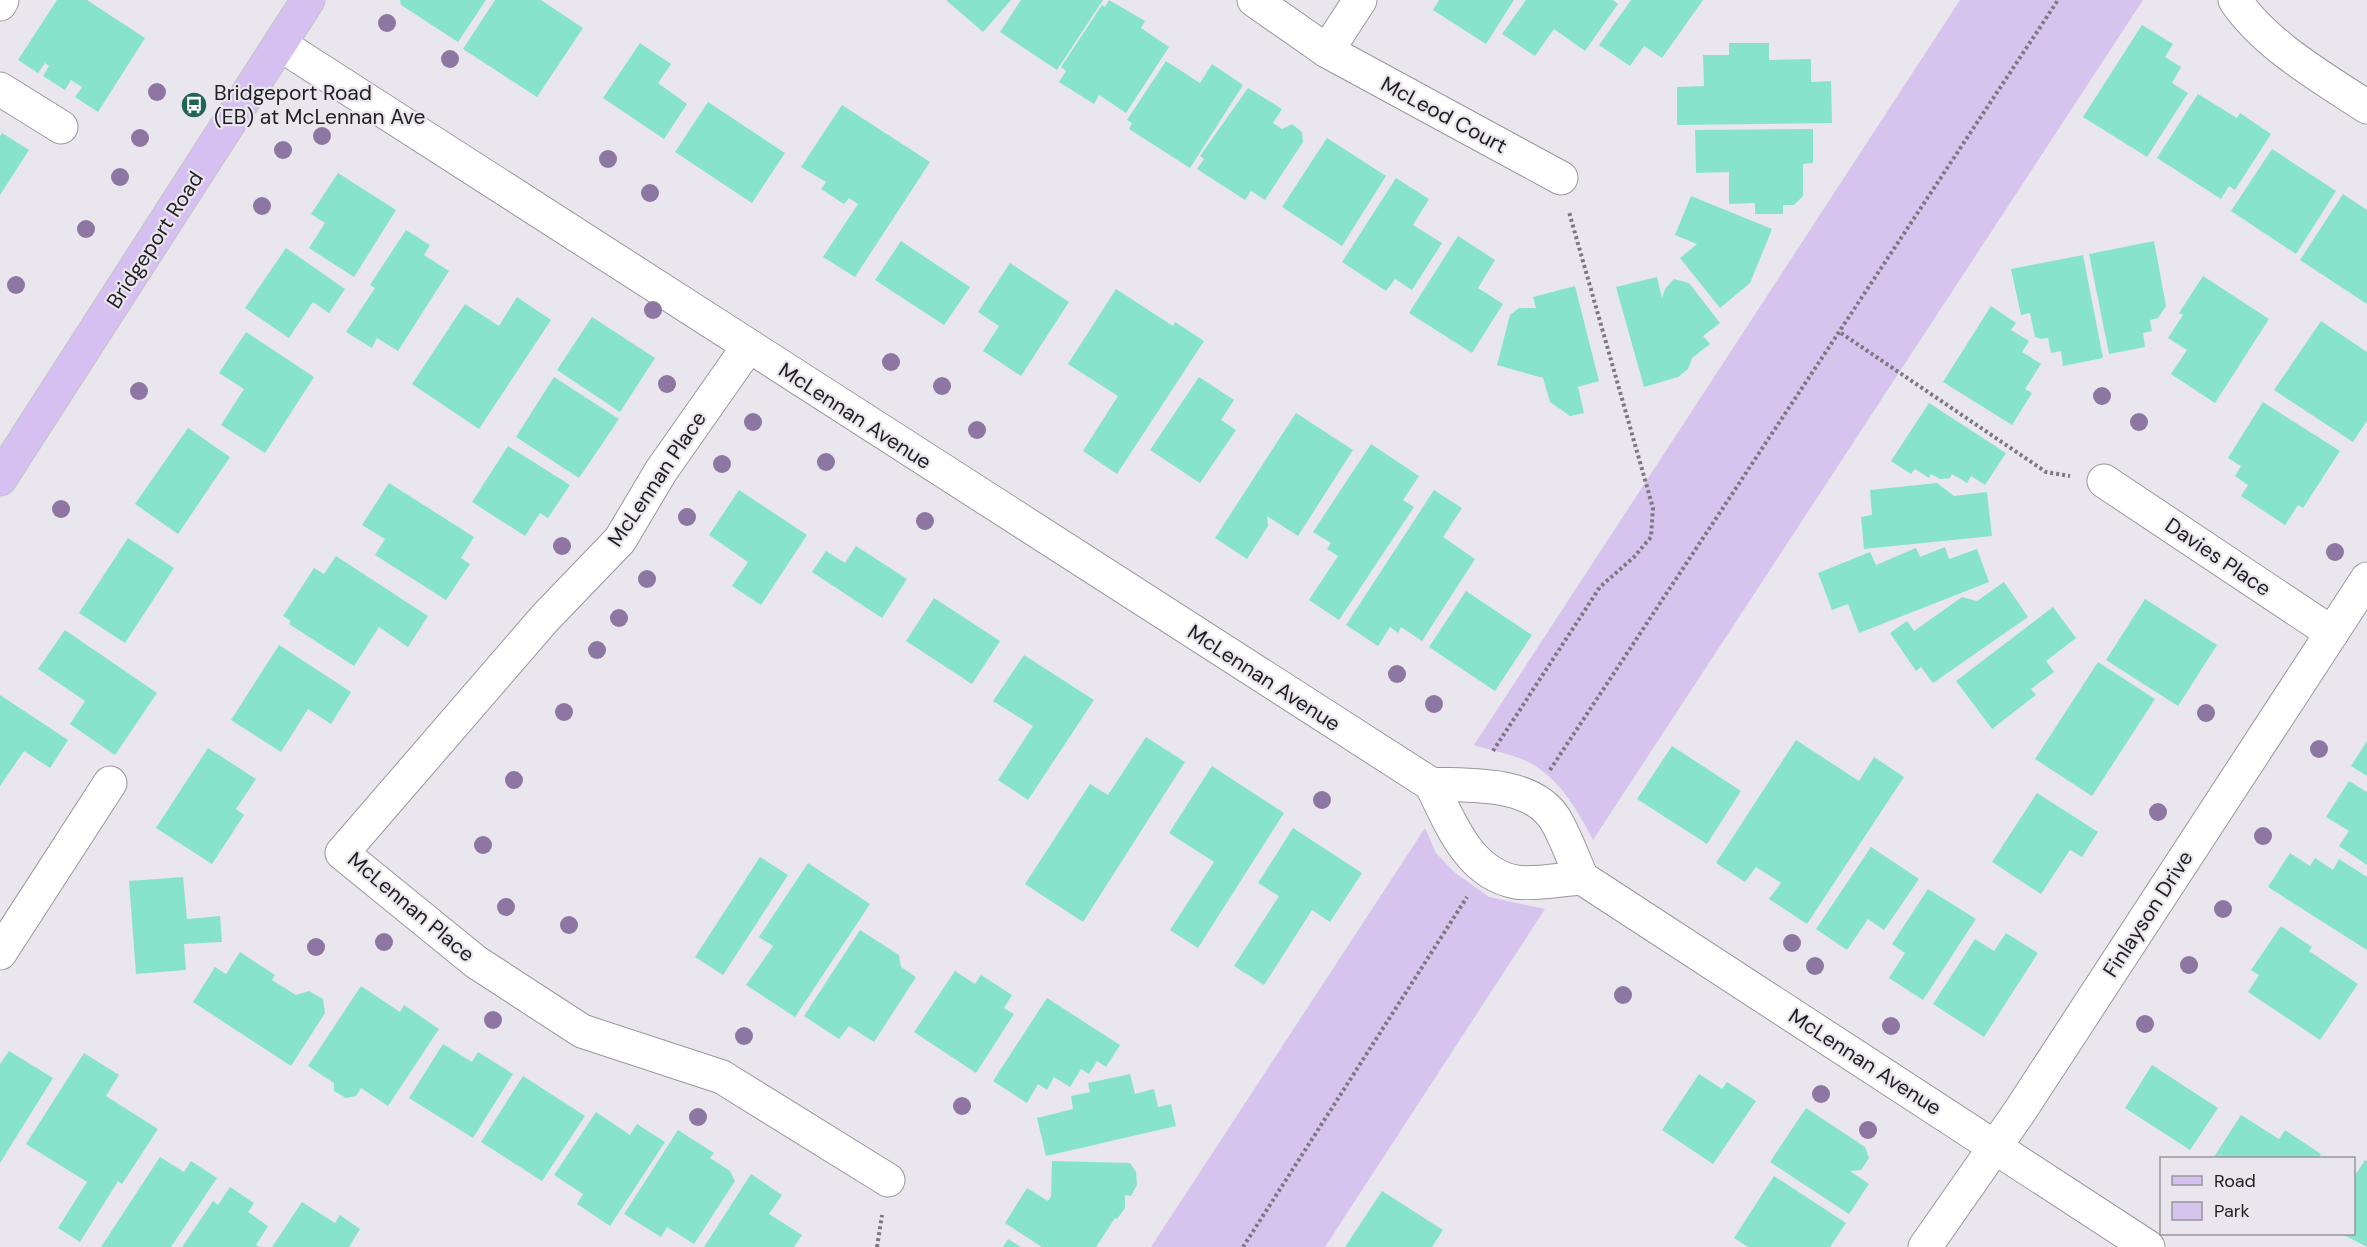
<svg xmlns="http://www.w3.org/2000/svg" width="2367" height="1247" font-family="'DM Sans',sans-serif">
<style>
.green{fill:#d6c4ef}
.building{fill:#87e4ca}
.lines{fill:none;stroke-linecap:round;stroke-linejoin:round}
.minor-casing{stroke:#9a979e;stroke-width:35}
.major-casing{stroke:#c5c4c5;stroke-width:35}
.path{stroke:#7b797e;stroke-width:4;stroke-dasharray:3 3;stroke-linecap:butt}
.minor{stroke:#fff;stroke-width:33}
.major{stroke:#d6bff1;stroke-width:33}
.tree{fill:#8e76a3}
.labels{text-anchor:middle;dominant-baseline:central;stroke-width:4.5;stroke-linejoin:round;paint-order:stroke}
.poi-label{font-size:21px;fill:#1f1e21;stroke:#e9e6ed;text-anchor:start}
.street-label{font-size:21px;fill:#1f1e21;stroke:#e9e6ed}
</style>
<rect width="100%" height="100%" fill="#e9e6ed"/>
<g class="green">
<path d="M 1960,0 L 2143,0 L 1593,840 C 1578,811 1561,781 1532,764 C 1515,754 1492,751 1474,745 Z"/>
<path d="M 1425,828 L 1436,853 L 1454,872 L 1489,897 L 1545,909 L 1325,1247 L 1151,1247 Z"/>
</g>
<g class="building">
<path d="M 57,0 L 87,0 L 145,38 L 98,112 L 75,97 L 82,87 L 71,80 L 65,90 L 43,76 L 49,66 L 45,63 L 38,73 L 18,60 Z"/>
<path d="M 400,0 L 486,0 L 458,42 L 401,5 Z"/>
<path d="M 495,0 L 541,0 L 583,28 L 537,97 L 463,49 Z"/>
<path d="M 946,0 L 1011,0 L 983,32 Z"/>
<path d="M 1021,0 L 1103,0 L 1057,70 L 1000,32 Z"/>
<path d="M 1109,0 L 1145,21 L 1141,28 L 1169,47 L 1126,113 L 1099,95 L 1094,104 L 1059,82 L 1066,71 L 1061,67 L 1102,5 L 1105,7 Z"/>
<path d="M 1439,0 L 1514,0 L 1486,44 L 1433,10 Z"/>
<path d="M 1526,0 L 1613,0 L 1618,4 L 1585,51 L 1554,29 L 1535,56 L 1502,34 Z"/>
<path d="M 1631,0 L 1703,0 L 1662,58 L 1644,46 L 1630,66 L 1599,45 Z"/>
<path d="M 2142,25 L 2173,44 L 2165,57 L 2181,67 L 2172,83 L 2188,93 L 2147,157 L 2083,117 Z"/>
<path d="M 640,43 L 671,64 L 658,83 L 687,104 L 664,139 L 603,98 Z"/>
<path d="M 1729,43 L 1769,43 L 1769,60 L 1811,59 L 1811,82 L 1831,81 L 1832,123 L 1677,125 L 1677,87 L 1704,86 L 1703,55 L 1729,55 Z"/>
<path d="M 1166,61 L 1200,83 L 1212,64 L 1243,85 L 1190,168 L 1129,129 L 1132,123 L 1127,120 Z"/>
<path d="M 1248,88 L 1282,109 L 1273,123 L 1282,129 L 1292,124 L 1302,132 L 1303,142 L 1265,200 L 1251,191 L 1245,200 L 1197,169 L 1204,159 L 1200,156 Z"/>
<path d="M 2198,94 L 2237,118 L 2240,113 L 2271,134 L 2235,190 L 2229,186 L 2221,199 L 2157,158 Z"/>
<path d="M 708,102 L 785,153 L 752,203 L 675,152 Z"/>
<path d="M 842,105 L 930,162 L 855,277 L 823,257 L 858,204 L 849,198 L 844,204 L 821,189 L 826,182 L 801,167 Z"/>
<path d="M 1813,129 L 1813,163 L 1803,164 L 1803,196 L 1794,205 L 1783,205 L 1783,214 L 1755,214 L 1755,203 L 1729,204 L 1729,172 L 1696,173 L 1695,130 Z"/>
<path d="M 2,133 L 29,150 L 0,195 L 0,136 Z"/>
<path d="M 1327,138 L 1386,176 L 1342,246 L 1282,207 Z"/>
<path d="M 2272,149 L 2336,191 L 2296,254 L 2231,211 Z"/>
<path d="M 338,173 L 396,210 L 354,277 L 309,248 L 325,223 L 311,214 Z"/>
<path d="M 1396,178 L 1429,199 L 1413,225 L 1442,243 L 1412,290 L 1395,279 L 1386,291 L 1342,262 Z"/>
<path d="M 2343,194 L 2367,210 L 2367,304 L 2300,260 Z"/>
<path d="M 1691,196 L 1772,229 L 1750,283 L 1720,308 L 1680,258 L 1697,244 L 1675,235 Z"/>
<path d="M 406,230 L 430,245 L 424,255 L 449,271 L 398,351 L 377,338 L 372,348 L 346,332 L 375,288 L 370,285 Z"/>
<path d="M 1458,236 L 1495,260 L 1478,288 L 1503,304 L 1472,353 L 1409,313 Z"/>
<path d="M 901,241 L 970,287 L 944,325 L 875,280 Z"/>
<path d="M 2154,241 L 2166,306 L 2158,318 L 2150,320 L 2152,331 L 2143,333 L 2145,347 L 2109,354 L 2089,254 Z"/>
<path d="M 286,248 L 345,289 L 329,313 L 313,302 L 289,338 L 245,308 Z"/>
<path d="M 2083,255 L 2103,358 L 2063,366 L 2061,351 L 2051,353 L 2048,338 L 2041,339 L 2035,337 L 2030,313 L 2021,315 L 2011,269 Z"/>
<path d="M 1010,263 L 1069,302 L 1021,376 L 983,351 L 999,326 L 978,312 Z"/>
<path d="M 2203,276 L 2269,319 L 2215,403 L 2171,374 L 2187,350 L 2168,338 L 2183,315 L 2179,313 Z"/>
<path d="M 1657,277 L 1662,298 L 1665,289 L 1674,279 L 1689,283 L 1720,323 L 1703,336 L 1710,344 L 1692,358 L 1688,369 L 1678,377 L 1644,387 L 1616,287 Z"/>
<path d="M 1575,286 L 1599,381 L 1578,387 L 1584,413 L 1570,416 L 1550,402 L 1543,378 L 1497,365 L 1510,315 L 1519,308 L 1536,308 L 1533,297 Z"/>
<path d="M 1116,289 L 1173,326 L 1175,322 L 1204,341 L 1117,474 L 1083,451 L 1118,396 L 1068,364 Z"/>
<path d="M 517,297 L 551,320 L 479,429 L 412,384 L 465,304 L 499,326 Z"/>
<path d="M 1991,306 L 2016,323 L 2011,330 L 2029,341 L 2022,352 L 2041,364 L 2025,389 L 2032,393 L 2012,425 L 1943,382 Z"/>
<path d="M 592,317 L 655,358 L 620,412 L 557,370 Z"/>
<path d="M 2321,321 L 2367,352 L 2367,421 L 2353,442 L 2274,390 Z"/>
<path d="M 246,332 L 314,377 L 265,453 L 221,425 L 244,389 L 219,373 Z"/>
<path d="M 554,377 L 619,419 L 579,478 L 516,437 Z"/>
<path d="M 1199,377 L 1234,400 L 1221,420 L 1236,430 L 1200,483 L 1150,450 Z"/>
<path d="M 2263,402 L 2340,451 L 2303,508 L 2298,505 L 2285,525 L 2241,496 L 2248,485 L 2235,476 L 2241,466 L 2228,458 Z"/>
<path d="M 1929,403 L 2006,453 L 1985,485 L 1971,476 L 1967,483 L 1952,474 L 1950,478 L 1940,479 L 1931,474 L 1929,478 L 1915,469 L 1911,474 L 1891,461 Z"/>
<path d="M 1296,413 L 1353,450 L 1298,536 L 1267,516 L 1268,526 L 1247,559 L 1215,538 Z"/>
<path d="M 188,428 L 230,457 L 178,534 L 135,504 Z"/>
<path d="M 1371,444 L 1419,476 L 1403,500 L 1414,507 L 1339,620 L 1309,600 L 1338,556 L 1327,549 L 1331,543 L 1313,532 Z"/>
<path d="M 508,446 L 570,485 L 548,518 L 540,513 L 525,536 L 472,502 Z"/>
<path d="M 389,483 L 474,537 L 461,558 L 470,564 L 446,600 L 375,555 L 385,539 L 362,525 Z"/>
<path d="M 1937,483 L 1954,496 L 1987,492 L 1992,536 L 1864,549 L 1861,517 L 1872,515 L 1870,490 Z"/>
<path d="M 739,490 L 807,535 L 761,605 L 732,586 L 748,562 L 709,535 Z"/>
<path d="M 1434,490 L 1462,508 L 1443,537 L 1475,559 L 1422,641 L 1401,627 L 1398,633 L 1390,627 L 1378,646 L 1346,625 Z"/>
<path d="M 128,538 L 174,568 L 125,643 L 79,613 Z"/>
<path d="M 856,546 L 907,579 L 882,618 L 812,572 L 826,551 L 845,563 Z"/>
<path d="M 1945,547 L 1949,559 L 1977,549 L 1989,582 L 1859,633 L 1848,604 L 1832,610 L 1818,573 L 1870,552 L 1876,565 L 1916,548 L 1920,557 Z"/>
<path d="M 336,556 L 428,616 L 408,647 L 379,627 L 354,666 L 289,624 L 291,621 L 283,616 L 314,568 L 324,574 Z"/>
<path d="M 2004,582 L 2028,617 L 1933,683 L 1921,667 L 1916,671 L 1890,633 L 1907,621 L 1914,631 L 1962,597 L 1977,601 Z"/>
<path d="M 1466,591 L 1532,635 L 1495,691 L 1429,647 Z"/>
<path d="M 934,598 L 1000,641 L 972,684 L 906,641 Z"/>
<path d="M 2145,599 L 2217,645 L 2178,706 L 2106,660 Z"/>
<path d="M 2053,607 L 2076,638 L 2046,661 L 2054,672 L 2031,689 L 2036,695 L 1992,729 L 1956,681 Z"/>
<path d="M 65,630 L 157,693 L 115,755 L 70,724 L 85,701 L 38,669 Z"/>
<path d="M 279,645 L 351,692 L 331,724 L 308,709 L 281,752 L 231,720 Z"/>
<path d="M 1024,655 L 1094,700 L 1028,800 L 998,780 L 1033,726 L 993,701 Z"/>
<path d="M 2098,662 L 2155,699 L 2092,796 L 2035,759 Z"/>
<path d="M 0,695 L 68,740 L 50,768 L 24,751 L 0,786 Z"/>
<path d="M 1146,737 L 1185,762 L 1083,922 L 1025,884 L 1090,784 L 1108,795 Z"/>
<path d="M 1796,740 L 1859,781 L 1874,757 L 1904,777 L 1807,924 L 1769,899 L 1781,883 L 1756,867 L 1745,882 L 1716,863 Z"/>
<path d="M 2367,741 L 2367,776 L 2351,766 Z"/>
<path d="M 1672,746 L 1741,791 L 1707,844 L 1637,799 Z"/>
<path d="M 208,748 L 256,779 L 236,809 L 244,815 L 212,864 L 156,828 Z"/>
<path d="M 1212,766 L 1284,813 L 1198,948 L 1170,930 L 1214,862 L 1169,833 Z"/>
<path d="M 2349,781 L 2367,792 L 2367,865 L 2339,846 L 2349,831 L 2326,817 Z"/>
<path d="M 2037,793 L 2098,832 L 2082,857 L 2070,850 L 2041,894 L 1992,862 Z"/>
<path d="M 1293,828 L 1362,873 L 1330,922 L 1312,910 L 1264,985 L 1234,966 L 1279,896 L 1258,883 Z"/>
<path d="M 1871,847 L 1919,879 L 1884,930 L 1868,919 L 1847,950 L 1816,929 Z"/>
<path d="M 2290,853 L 2310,866 L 2315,858 L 2333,870 L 2339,859 L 2367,877 L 2367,950 L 2268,887 Z"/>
<path d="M 760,857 L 788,875 L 723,975 L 695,957 Z"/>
<path d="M 808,863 L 870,904 L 795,1017 L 746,985 L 773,946 L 759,937 Z"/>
<path d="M 183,877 L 187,919 L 220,916 L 222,942 L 184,944 L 186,970 L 136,974 L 129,881 Z"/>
<path d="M 1928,889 L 1976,919 L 1923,1000 L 1889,978 L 1905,953 L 1892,944 Z"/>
<path d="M 2281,926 L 2312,947 L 2309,951 L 2358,984 L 2320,1040 L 2248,992 L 2259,975 L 2251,970 Z"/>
<path d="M 860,930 L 899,955 L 901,967 L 916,977 L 874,1042 L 849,1026 L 839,1039 L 804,1016 Z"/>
<path d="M 2006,933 L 2038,953 L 1984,1037 L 1933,1004 L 1975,939 L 1994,951 Z"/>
<path d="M 240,952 L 275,975 L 272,980 L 296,995 L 309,991 L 323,999 L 325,1013 L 291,1066 L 193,1002 L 215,967 L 226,974 Z"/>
<path d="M 955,971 L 975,984 L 981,975 L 1012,995 L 1004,1008 L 1014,1014 L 976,1073 L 914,1032 Z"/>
<path d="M 361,986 L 400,1012 L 404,1005 L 439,1029 L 388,1106 L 361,1088 L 356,1096 L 346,1098 L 334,1091 L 334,1083 L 308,1066 Z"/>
<path d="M 1047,998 L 1120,1045 L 1106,1067 L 1097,1061 L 1089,1074 L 1081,1069 L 1070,1087 L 1054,1077 L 1047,1090 L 1038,1084 L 1027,1103 L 993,1081 Z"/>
<path d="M 443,1044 L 472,1062 L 478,1052 L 513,1074 L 473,1138 L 409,1098 Z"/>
<path d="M 9,1051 L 53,1078 L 0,1163 L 0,1064 Z"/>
<path d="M 84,1053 L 119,1075 L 106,1096 L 158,1129 L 122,1184 L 118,1181 L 80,1242 L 58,1228 L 87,1182 L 26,1144 Z"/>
<path d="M 2152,1065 L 2218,1108 L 2190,1150 L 2125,1108 Z"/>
<path d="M 1130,1074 L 1135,1094 L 1154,1089 L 1158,1107 L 1171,1104 L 1176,1126 L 1046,1156 L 1037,1118 L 1073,1109 L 1071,1096 L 1090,1092 L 1088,1083 Z"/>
<path d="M 1699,1074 L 1722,1089 L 1727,1082 L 1756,1101 L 1713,1164 L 1662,1130 Z"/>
<path d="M 523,1076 L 585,1116 L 542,1181 L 481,1142 Z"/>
<path d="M 1806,1108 L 1865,1147 L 1869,1158 L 1861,1170 L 1850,1171 L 1869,1184 L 1849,1214 L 1770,1162 Z"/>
<path d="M 596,1112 L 630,1135 L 637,1124 L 665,1142 L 610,1226 L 577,1204 L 583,1194 L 554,1175 Z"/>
<path d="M 2241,1115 L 2279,1139 L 2285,1130 L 2321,1154 L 2318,1158 L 2216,1158 L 2214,1157 Z"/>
<path d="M 678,1130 L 714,1153 L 710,1158 L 730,1171 L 735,1181 L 694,1244 L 667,1227 L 661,1237 L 624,1214 Z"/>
<path d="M 160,1157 L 184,1172 L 191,1161 L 217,1178 L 171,1247 L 101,1247 Z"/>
<path d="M 2365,1160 L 2367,1161 L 2367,1247 L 2342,1234 L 2354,1234 L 2354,1177 Z"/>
<path d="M 1052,1161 L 1130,1163 L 1136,1172 L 1137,1185 L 1131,1196 L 1125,1195 L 1125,1208 L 1117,1219 L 1115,1218 L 1096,1247 L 1042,1247 L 1005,1223 L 1027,1188 L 1048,1201 L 1051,1196 Z"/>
<path d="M 751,1174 L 782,1195 L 769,1214 L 802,1235 L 794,1247 L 704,1247 Z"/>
<path d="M 1774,1176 L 1846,1223 L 1830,1247 L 1748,1247 L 1734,1238 Z"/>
<path d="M 230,1187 L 254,1203 L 248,1212 L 268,1226 L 256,1245 L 260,1247 L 182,1247 L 213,1201 L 218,1205 Z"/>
<path d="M 1382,1191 L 1443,1230 L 1432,1247 L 1345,1247 Z"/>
<path d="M 302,1202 L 335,1223 L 340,1215 L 360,1229 L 349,1247 L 272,1247 Z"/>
<path d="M 1008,1239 L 1021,1247 L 1003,1247 Z"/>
</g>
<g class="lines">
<defs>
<g id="minor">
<path d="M 1254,0 L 1327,51 L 1561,178"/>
<path d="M 2235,0 C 2265,45 2323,78 2367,107"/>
<path d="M 0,4 L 2,0"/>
<path d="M 281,45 L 1426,781 L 1431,784 C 1470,786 1531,781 1555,819 C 1566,837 1573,859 1582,878 L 2148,1247"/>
<path d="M 1327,51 L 1360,0"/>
<path d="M 0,89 L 61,127"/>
<path d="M 748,347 L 661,471 L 620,540 L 545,618 L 342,853 L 476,962 L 582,1031 L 722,1077 L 888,1180"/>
<path d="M 2104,481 L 2332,633"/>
<path d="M 1431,784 C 1450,822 1468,873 1516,882 C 1534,885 1563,879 1582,878"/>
<path d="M 0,953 L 110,783"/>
<path d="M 1925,1247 L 2020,1111 L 2367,579"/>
</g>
<path id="major" d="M 0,479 L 308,0"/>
</defs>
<use href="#minor" class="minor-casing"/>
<use href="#major" class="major-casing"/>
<g class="path">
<path d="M 1841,333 L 2046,472 L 2070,476"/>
<path d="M 1493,751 L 1600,587 L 1634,557 L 1651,537 L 1653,508 L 1569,212"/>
<path d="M 1550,770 L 2058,0"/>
<path d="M 877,1247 L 882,1215"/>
<path d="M 1243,1247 L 1467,897"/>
</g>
<use href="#minor" class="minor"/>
<use href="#major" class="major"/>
</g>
<g class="tree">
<circle cx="387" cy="23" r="9"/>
<circle cx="450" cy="59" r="9"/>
<circle cx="157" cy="92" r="9"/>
<circle cx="322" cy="136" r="9"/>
<circle cx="140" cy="138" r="9"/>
<circle cx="283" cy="150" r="9"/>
<circle cx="608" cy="159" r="9"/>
<circle cx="120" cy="177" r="9"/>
<circle cx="650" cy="193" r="9"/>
<circle cx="262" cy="206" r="9"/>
<circle cx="86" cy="229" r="9"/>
<circle cx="16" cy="285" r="9"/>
<circle cx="653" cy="310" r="9"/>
<circle cx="891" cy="362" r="9"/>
<circle cx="667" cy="384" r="9"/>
<circle cx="942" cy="386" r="9"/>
<circle cx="139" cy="391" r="9"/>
<circle cx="2102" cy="396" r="9"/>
<circle cx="753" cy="422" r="9"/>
<circle cx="2139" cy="422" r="9"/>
<circle cx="977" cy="430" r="9"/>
<circle cx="826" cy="462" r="9"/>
<circle cx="722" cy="464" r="9"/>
<circle cx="61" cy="509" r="9"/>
<circle cx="687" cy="517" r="9"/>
<circle cx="925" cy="521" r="9"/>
<circle cx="562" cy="546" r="9"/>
<circle cx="2335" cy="552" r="9"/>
<circle cx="647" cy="579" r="9"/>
<circle cx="619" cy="618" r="9"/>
<circle cx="597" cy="650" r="9"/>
<circle cx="1397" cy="674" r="9"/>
<circle cx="1434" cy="704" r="9"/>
<circle cx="564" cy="712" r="9"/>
<circle cx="2206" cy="713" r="9"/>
<circle cx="2319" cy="749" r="9"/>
<circle cx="514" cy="780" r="9"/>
<circle cx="1322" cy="800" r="9"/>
<circle cx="2158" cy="812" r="9"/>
<circle cx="2263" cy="836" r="9"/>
<circle cx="483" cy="845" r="9"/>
<circle cx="506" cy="907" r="9"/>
<circle cx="2223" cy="909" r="9"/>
<circle cx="569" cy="925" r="9"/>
<circle cx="384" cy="942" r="9"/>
<circle cx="1792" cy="943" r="9"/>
<circle cx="316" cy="947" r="9"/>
<circle cx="2189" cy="965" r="9"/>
<circle cx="1815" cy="966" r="9"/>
<circle cx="1623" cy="995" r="9"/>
<circle cx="493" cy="1020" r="9"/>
<circle cx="2145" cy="1024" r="9"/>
<circle cx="1891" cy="1026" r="9"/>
<circle cx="744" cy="1036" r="9"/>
<circle cx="1821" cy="1094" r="9"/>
<circle cx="962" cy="1106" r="9"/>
<circle cx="698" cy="1117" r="9"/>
<circle cx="1868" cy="1130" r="9"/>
</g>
<defs>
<symbol id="bus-disc" viewBox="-11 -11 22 22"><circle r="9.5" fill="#226454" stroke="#e9e6ed"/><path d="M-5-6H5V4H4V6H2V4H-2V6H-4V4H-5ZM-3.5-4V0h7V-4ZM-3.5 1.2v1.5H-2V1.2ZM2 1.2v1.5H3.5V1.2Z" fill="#fff"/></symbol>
</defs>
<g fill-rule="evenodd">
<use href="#bus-disc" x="179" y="90" width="30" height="30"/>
</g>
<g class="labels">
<g class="poi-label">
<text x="214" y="93">Bridgeport Road<tspan x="214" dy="24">(EB) at McLennan Ave</tspan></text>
</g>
<g class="street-label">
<text transform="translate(1444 115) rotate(28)">McLeod Court</text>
<text transform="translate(155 240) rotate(-57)">Bridgeport Road</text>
<text transform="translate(855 416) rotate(33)">McLennan Avenue</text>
<text transform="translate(657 479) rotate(-56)">McLennan Place</text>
<text transform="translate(2218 557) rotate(34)">Davies Place</text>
<text transform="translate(1264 678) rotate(33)">McLennan Avenue</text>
<text transform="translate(411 907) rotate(40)">McLennan Place</text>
<text transform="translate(2148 914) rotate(-57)">Finlayson Drive</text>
<text transform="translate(1865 1062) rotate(33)">McLennan Avenue</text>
</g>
</g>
<rect x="2160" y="1157" width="195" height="78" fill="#e9e6ed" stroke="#98969b" stroke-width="1.5"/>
<rect x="2172" y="1176" width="30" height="9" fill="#d6bff1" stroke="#98969b" stroke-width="1.5"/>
<text x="2214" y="1187" font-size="18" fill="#1f1e21">Road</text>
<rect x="2172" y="1202" width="30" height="18" fill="#d6c4ef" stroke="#98969b" stroke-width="1.5"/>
<text x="2214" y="1217" font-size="18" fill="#1f1e21">Park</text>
</svg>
